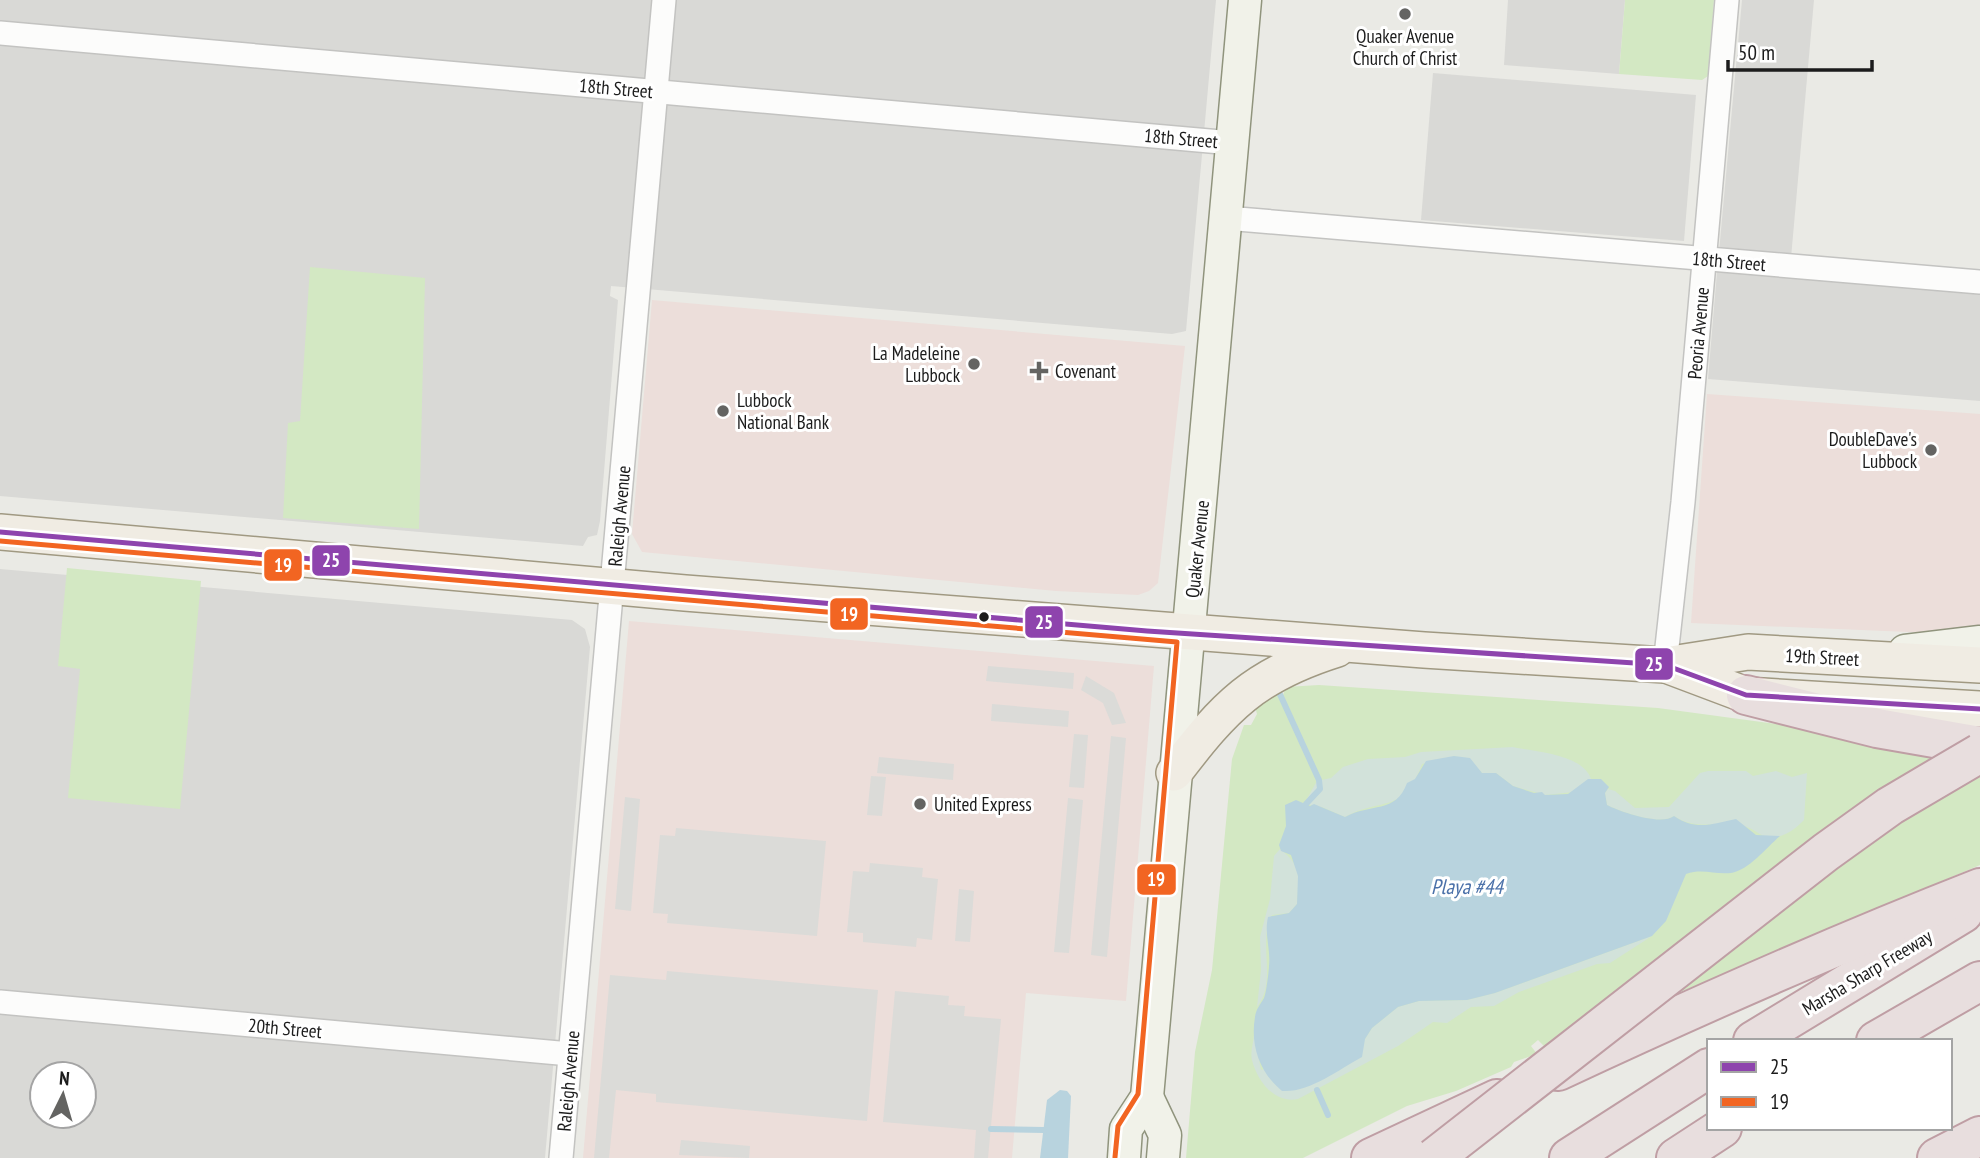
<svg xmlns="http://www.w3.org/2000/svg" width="1980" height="1158" font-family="'PT Sans Narrow',sans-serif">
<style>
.residential{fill:#d9d9d6;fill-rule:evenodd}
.commercial{fill:#ecdeda}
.grass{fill:#d3e8c3}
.wetland{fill:#d2e2da}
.parking{fill:#dbdbd8}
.water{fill:#b8d3de}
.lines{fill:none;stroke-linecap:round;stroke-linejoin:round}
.stream{stroke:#b8d3de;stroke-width:6}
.street-casing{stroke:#c3c3c1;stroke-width:26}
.secondary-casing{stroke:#90947d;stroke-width:35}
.primary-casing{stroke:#a09982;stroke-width:38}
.highway-casing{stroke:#bf9ea4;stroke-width:42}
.street{stroke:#fcfcfb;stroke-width:23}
.secondary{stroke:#f1f2e9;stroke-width:32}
.primary{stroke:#f0ece3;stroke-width:35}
.highway{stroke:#e8dede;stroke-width:38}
.highway-bridge-casing{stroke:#bf9ea4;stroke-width:42;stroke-linecap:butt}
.highway-bridge{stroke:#e8dede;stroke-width:38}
.bus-1-casing{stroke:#fff;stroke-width:10}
.bus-2-casing{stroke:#fff;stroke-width:10}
.bus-1{stroke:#8e44ad;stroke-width:5}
.bus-2{stroke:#f26522;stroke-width:5}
.poi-dot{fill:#646462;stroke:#fff;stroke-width:2.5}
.bus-dot{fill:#1c1c1c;stroke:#fff;stroke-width:2.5}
.labels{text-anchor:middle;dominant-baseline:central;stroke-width:6;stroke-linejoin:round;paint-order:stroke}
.poi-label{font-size:19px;fill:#1c1c1c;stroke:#fff;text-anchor:start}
.street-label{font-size:19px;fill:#1c1c1c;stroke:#fff}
.water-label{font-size:21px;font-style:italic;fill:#4b71a9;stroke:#fff}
.line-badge{stroke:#fff;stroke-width:2.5}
.badge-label{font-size:19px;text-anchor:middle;font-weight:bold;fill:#fff}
</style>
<rect width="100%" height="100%" fill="#eaeae5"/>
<g class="residential">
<path d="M 0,0 L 1216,0 L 1186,331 L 1172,334 L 611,286 L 610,296 L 618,300 L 600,521 L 597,535 L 588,537 L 583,546 L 0,496 Z"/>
<path d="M 1508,0 L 1625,0 L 1619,74 L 1504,65 Z"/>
<path d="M 1742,0 L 1814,0 L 1791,258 L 1719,252 Z"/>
<path d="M 1433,73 L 1696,95 L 1684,241 L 1421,220 Z"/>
<path d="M 1717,272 L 1980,294 L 1980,401 L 1708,379 Z"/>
<path d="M 0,569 L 572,620 L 585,629 L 590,647 L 545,1158 L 0,1158 ZM 42,1074 L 84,1074 L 84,1116 L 42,1116 Z"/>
</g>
<g class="commercial">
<path d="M 652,300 L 1185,346 L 1158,583 L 1149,591 L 1138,595 L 1056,591 L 642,552 L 632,534 Z"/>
<path d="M 1707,394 L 1980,414 L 1980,635 L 1691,623 Z"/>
<path d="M 629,621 L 1154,666 L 1126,1001 L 1026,993 L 1012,1158 L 583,1158 Z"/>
</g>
<g class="grass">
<path d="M 1625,0 L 1714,0 L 1708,76 L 1702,80 L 1619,74 Z"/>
<path d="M 310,267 L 425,278 L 419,529 L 283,518 L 288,423 L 300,421 Z"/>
<path d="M 67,568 L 201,581 L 180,809 L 68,798 L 80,669 L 58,666 Z"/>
<path d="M 1319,685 L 1658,708 L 1836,732 L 1980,761 L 1980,865 C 1835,927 1691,987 1547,1049 L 1538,1040 L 1531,1046 L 1537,1054 L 1514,1062 L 1511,1067 L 1456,1091 L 1407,1106 L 1303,1158 L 1186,1158 L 1195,1052 L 1212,970 L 1232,759 L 1244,725 L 1251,725 L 1257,714 L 1254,703 L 1271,693 L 1283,695 L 1286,687 Z"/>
</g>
<g class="wetland">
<path d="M 1513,747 C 1534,752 1583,754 1591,779 L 1573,792 L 1545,795 L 1513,786 L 1496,773 L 1482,773 L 1474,765 L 1455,756 L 1422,764 C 1403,815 1381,797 1345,817 L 1322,807 L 1304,804 L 1317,781 L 1331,778 L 1343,767 L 1368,759 L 1405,757 L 1421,752 Z"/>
<path d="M 1708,771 L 1746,771 L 1753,776 L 1776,771 L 1792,777 L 1807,773 L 1804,820 C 1796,828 1788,835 1776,837 C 1762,839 1758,831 1747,827 C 1721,819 1698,832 1674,816 C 1660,826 1622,812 1607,805 L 1605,793 L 1608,789 L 1615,791 L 1635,808 L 1669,807 L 1700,773 Z"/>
<path d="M 1280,849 C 1302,866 1299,876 1297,904 L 1289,913 L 1272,915 C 1257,943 1278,980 1257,1007 L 1261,970 L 1260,937 L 1270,899 L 1274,856 Z"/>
<path d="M 1652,936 L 1610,963 L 1597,964 L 1519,992 L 1494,1006 L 1471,1007 L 1447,1023 L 1433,1022 L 1398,1046 L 1298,1099 C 1275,1104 1257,1081 1252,1060 C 1250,1053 1254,1041 1254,1033 L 1261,1070 L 1365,1039 L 1372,1028 L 1398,1007 L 1419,1001 L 1467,1000 L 1495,993 Z"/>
</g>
<g class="parking">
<path d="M 988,666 L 1074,673 L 1073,689 L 986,681 Z"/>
<path d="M 1086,676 L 1114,693 L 1126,723 L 1112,725 L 1103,703 L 1081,690 Z"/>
<path d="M 992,704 L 1069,711 L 1068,727 L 991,721 Z"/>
<path d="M 1074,734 L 1088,735 L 1084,788 L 1069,787 Z"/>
<path d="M 1111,736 L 1126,738 L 1107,957 L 1091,955 Z"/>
<path d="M 879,757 L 954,764 L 953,780 L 877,773 Z"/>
<path d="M 871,776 L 886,777 L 882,816 L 867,815 Z"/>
<path d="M 625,797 L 640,799 L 631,911 L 615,909 Z"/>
<path d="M 1068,798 L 1083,800 L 1069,953 L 1054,952 Z"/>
<path d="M 676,828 L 826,841 L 817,936 L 667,923 L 668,914 L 653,913 L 660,835 L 675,836 Z"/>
<path d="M 870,863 L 923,868 L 922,877 L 938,879 L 932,940 L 917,938 L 916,947 L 863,942 L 863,933 L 847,932 L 853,871 L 869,872 Z"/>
<path d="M 959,889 L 974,891 L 970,942 L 955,941 Z"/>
<path d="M 667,971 L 878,990 L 867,1121 L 656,1102 L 656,1094 L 616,1090 L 609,1158 L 594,1158 L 610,975 L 666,980 Z"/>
<path d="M 895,991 L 949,996 L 948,1005 L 965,1006 L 964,1016 L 1001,1019 L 988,1158 L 974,1158 L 976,1130 L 883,1122 Z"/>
<path d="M 681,1140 L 750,1146 L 749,1158 L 679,1155 Z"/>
</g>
<g class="water">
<path d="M 1454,756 L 1470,758 L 1482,773 L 1496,773 L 1513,786 L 1534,793 L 1542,792 L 1545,795 L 1568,794 L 1588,779 L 1601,779 L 1609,787 L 1605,793 L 1607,805 C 1621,812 1661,826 1674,816 C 1695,831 1713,824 1736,819 L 1756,835 L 1780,836 C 1766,848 1749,870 1731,873 C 1715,875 1703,868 1686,874 L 1666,921 L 1652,936 L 1495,993 L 1467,1000 L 1419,1001 L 1398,1007 L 1372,1028 L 1365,1039 L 1362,1057 C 1338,1070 1309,1093 1282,1091 C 1260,1073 1250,1046 1255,1017 C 1256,1009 1260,1005 1264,998 C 1266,995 1269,971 1269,966 C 1271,950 1264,934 1268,917 L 1289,913 L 1297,904 L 1298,876 L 1291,855 L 1281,851 L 1279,845 L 1286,826 L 1285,805 L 1296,800 L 1310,806 L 1314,804 L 1345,817 C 1370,803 1396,814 1407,783 L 1415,779 L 1426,761 Z"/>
<path d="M 1060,1090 L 1067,1091 L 1071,1096 L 1068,1158 L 1040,1158 L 1047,1100 Z"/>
</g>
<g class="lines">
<g class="stream">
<path d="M 1278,690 L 1319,780 L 1320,789 L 1306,804"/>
<path d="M 1317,1090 L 1328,1115"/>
<path d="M 991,1129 L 1044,1130"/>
</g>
<defs>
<g id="street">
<path d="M 0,33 L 1232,143"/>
<path d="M 1226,218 L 1980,282"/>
<path d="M 1665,665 L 1683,502 L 1727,0"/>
<path d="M 0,1002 L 570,1054"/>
<path d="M 561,1158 L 664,0"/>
</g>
<g id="secondary">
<path d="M 1905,651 L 1980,642"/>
<path d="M 1147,1097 L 1165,1135 L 1163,1158"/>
<path d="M 1124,1158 L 1126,1129 L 1147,1097 L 1245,0"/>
</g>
<g id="primary">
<path d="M 0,532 L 685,593 L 1424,650 L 1665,665 L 1748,652 L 1980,665"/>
<path d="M 1669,666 L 1746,695 L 1980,709"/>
<path d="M 1174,773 C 1225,706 1254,675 1337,649"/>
</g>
<g id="highway">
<path d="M 1746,695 L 1877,728 L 1980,746"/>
<path d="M 1753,1041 L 1963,913"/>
<path d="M 1876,1041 L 1980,981"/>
<path d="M 1558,1071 C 1697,1006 1837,944 1980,888"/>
<path d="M 1371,1158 L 1497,1099"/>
<path d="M 1569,1158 L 1709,1068"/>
<path d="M 1676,1158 L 1722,1128"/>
<path d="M 1937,1158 L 1980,1136"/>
</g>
</defs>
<use href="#street" class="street-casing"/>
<use href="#secondary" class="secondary-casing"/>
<use href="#primary" class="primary-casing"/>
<use href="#highway" class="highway-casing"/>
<use href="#street" class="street"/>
<use href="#secondary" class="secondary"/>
<use href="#primary" class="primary"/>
<use href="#highway" class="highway"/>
<defs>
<path id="highway-bridge" d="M 1434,1158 L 1826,852 L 1890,806 L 1980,753"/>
</defs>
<use href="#highway-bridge" class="highway-bridge-casing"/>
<use href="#highway-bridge" class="highway-bridge"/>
<defs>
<path id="bus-1" d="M 0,532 L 1147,631 L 1665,665 L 1746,695 L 1980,709"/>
<path id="bus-2" d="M 0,541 L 1177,642 L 1138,1094 L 1118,1126 L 1115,1157"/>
</defs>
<use href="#bus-1" class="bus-1-casing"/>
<use href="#bus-2" class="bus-2-casing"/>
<use href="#bus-1" class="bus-1"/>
<use href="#bus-2" class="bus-2"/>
</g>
<g class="poi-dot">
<circle cx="1405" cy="14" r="7"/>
<circle cx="974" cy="364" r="7"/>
<path d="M1035.5 360.5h7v7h7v7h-7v7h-7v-7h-7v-7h7z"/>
<circle cx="723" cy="411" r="7"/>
<circle cx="1931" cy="450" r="7"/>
<circle cx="920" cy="804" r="7"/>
</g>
<circle class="bus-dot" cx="984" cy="617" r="6"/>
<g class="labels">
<g class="poi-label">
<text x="1405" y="36" text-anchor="middle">Quaker Avenue<tspan x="1405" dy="22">Church of Christ</tspan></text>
<text x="960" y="353" text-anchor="end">La Madeleine<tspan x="960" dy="22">Lubbock</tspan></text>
<text x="1055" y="371">Covenant</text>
<text x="737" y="400">Lubbock<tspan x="737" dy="22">National Bank</tspan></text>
<text x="1917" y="439" text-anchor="end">DoubleDave's<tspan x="1917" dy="22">Lubbock</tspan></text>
<text x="934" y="804">United Express</text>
</g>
<g class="street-label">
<text transform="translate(616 88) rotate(5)">18th Street</text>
<text transform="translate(1181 138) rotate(5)">18th Street</text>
<text transform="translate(1729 261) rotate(5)">18th Street</text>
<text transform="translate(1698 333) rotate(-85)">Peoria Avenue</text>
<text transform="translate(619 516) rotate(-85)">Raleigh Avenue</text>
<text transform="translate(1197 549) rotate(-84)">Quaker Avenue</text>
<text transform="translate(1822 657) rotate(3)">19th Street</text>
<text transform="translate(1867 972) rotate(-31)">Marsha Sharp Freeway</text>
<text transform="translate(285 1028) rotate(5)">20th Street</text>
<text transform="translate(568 1081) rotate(-85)">Raleigh Avenue</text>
</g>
<g class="water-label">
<text x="1467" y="886">Playa #44</text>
</g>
</g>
<g class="line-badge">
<rect x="311" y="544" width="40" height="33" rx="7" fill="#8e44ad"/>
<rect x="263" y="548" width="40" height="34" rx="7" fill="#f26522"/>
<rect x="829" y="597" width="40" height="34" rx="7" fill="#f26522"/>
<rect x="1024" y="605" width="40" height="34" rx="7" fill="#8e44ad"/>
<rect x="1634" y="647" width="40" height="34" rx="7" fill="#8e44ad"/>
<rect x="1136" y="863" width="41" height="33" rx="7" fill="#f26522"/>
</g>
<g class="badge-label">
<text x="331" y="567">25</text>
<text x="283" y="572">19</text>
<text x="849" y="621">19</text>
<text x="1044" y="629">25</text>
<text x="1654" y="671">25</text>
<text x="1156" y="886">19</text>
</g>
<rect x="1707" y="1039" width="245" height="91" fill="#ffffff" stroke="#a4a4a4" stroke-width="2"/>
<rect x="1721" y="1062" width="35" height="10" fill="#8e44ad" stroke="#a4a4a4" stroke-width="2"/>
<text x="1770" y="1074" font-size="21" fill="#1c1c1c">25</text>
<rect x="1721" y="1097" width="35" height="10" fill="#f26522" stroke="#a4a4a4" stroke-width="2"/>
<text x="1770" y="1109" font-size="21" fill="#1c1c1c">19</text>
<g transform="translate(63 1095) rotate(5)"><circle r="33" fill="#ffffff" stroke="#a4a4a4" stroke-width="2"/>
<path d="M0-5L12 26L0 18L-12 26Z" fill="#646462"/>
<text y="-10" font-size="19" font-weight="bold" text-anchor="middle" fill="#1c1c1c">N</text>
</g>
<path d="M1728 60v10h144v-10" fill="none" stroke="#1c1c1c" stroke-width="3.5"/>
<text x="1738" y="60" font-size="21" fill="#1c1c1c" stroke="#ffffff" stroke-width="5" paint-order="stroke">50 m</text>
</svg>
